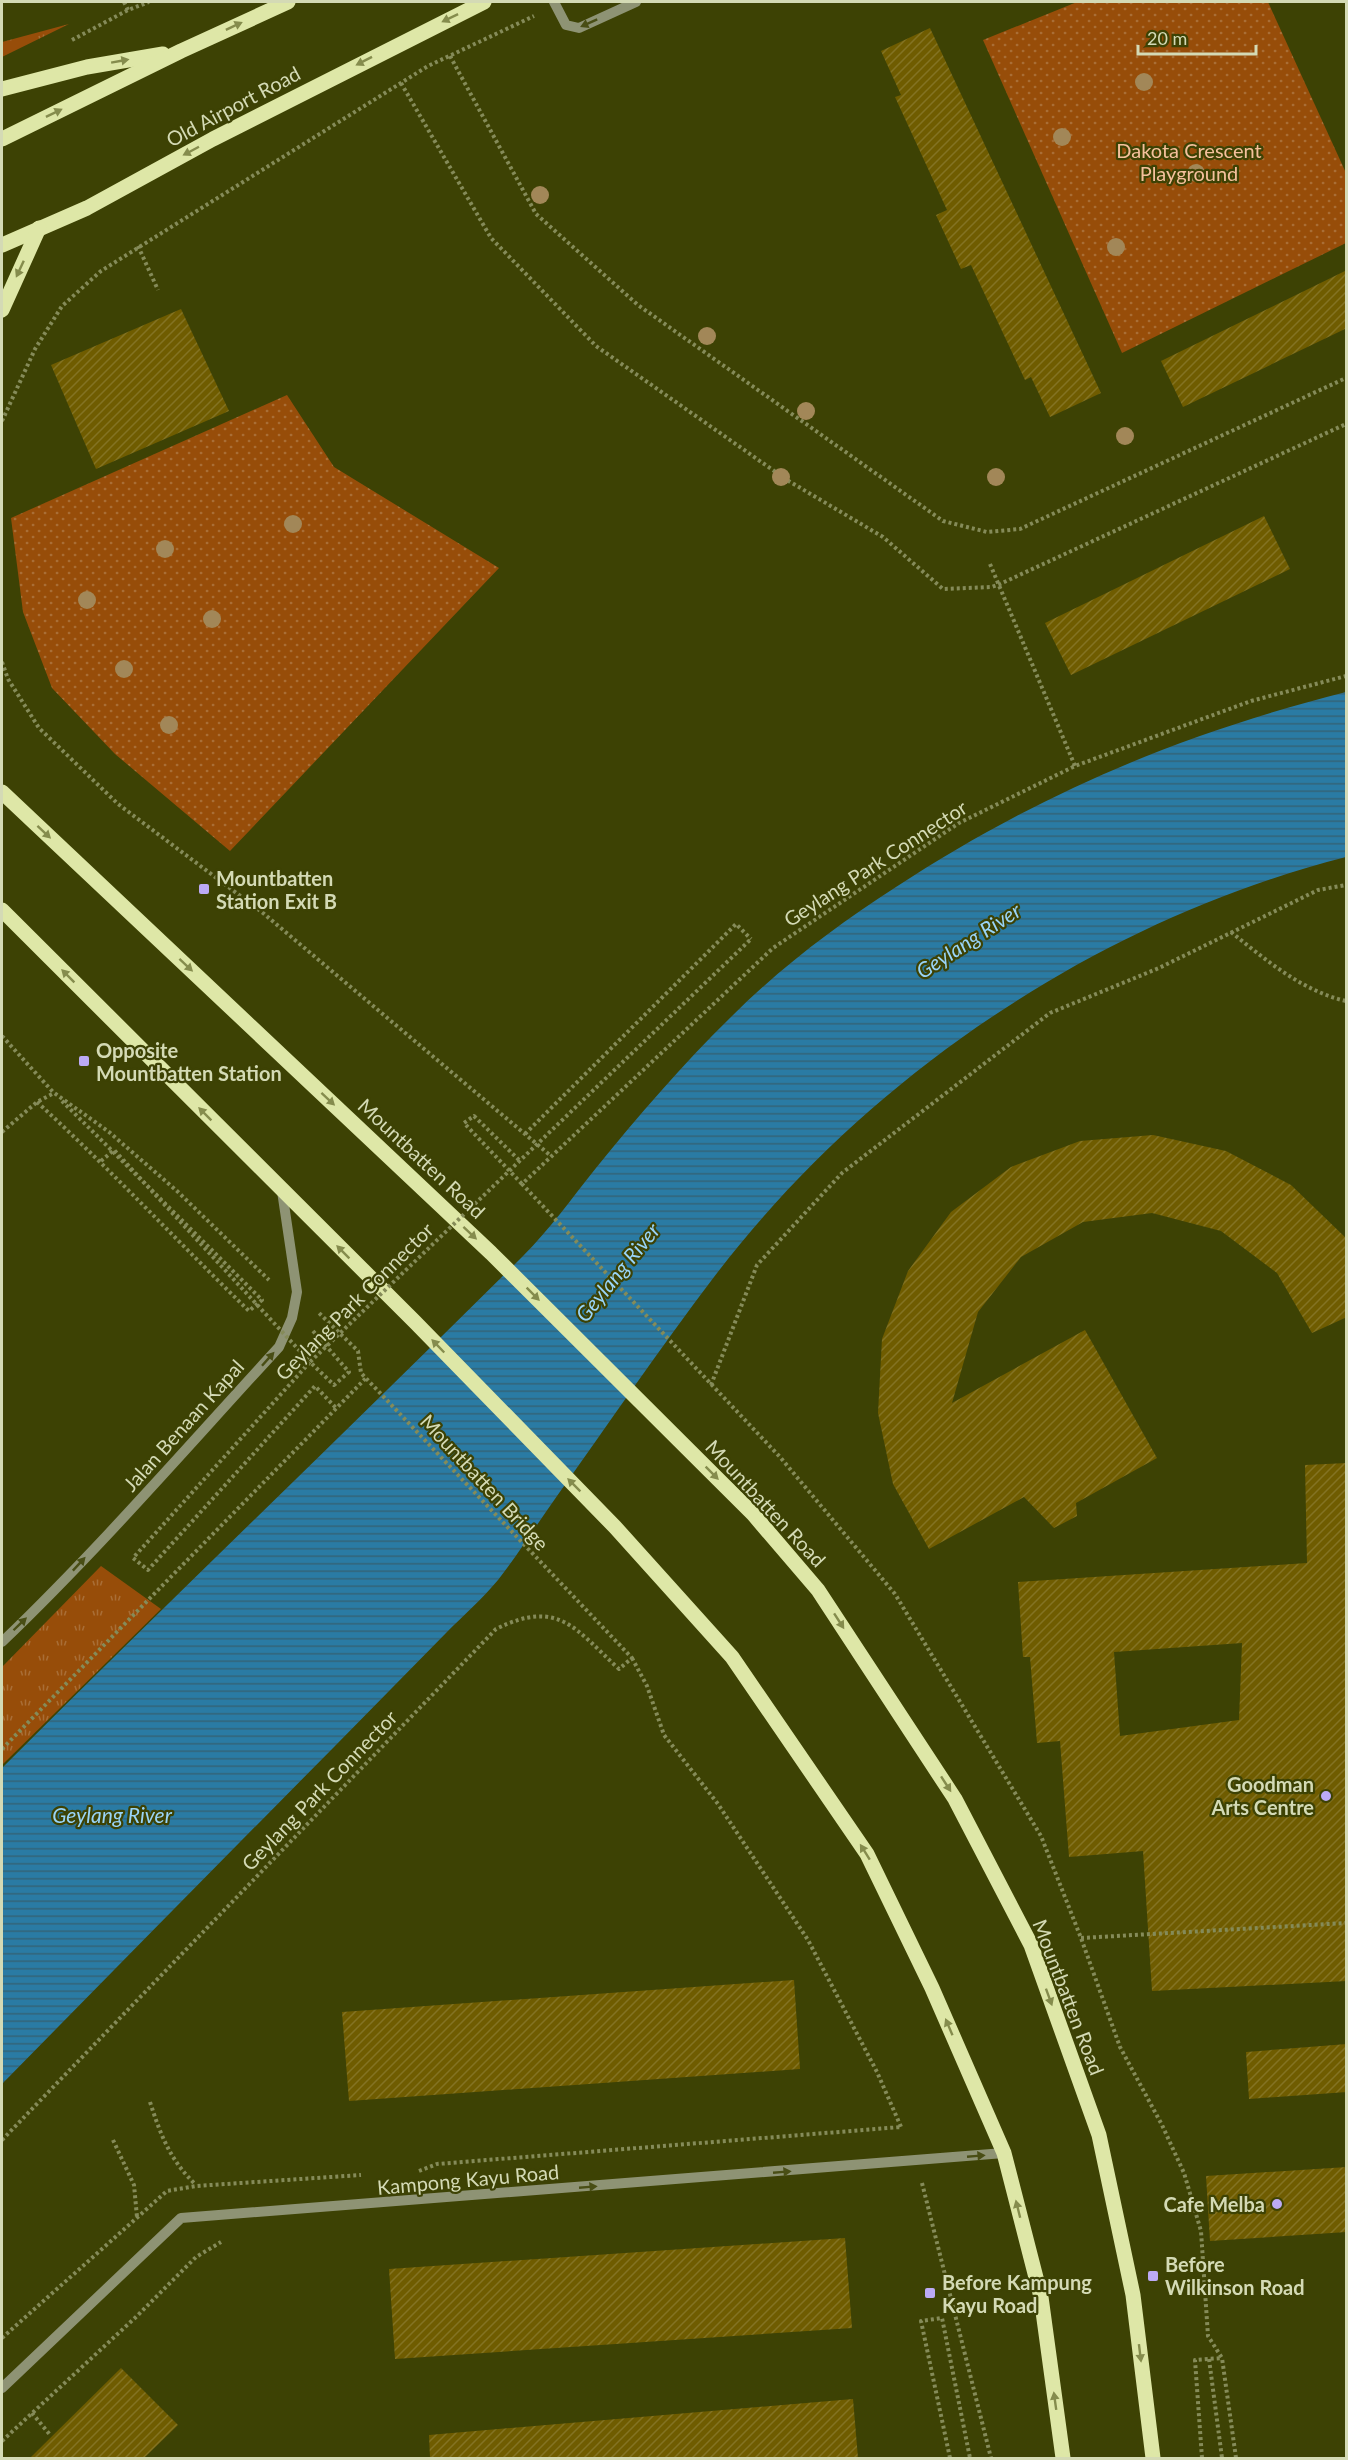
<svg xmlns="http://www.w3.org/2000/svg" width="1348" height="2460" font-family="Lato,sans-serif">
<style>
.grass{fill:url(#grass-tufts)}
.park{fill:url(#park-dots)}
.water{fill:url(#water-rules)}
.building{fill:url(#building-hatch);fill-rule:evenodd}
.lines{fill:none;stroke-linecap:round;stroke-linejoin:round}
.path{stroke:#858b59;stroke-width:4;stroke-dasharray:3 3;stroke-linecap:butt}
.minor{stroke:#8e9374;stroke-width:10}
.major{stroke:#dee7a7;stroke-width:15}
.path-bridge{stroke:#858b59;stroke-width:4;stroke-dasharray:3 3;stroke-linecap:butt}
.tree{fill:#a28758}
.oneway{fill:#858c4d}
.oneway2{fill:#494e15}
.poi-dot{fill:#bcaaf5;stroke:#3d4204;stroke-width:2}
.labels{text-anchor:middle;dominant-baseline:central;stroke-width:4.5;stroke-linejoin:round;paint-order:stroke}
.street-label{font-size:20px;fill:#d4dab5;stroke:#3d4204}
.park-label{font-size:20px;fill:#f5c09c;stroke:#3d4204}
.poi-label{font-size:20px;font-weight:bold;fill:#d4dab5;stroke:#3d4204;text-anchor:start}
.water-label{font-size:21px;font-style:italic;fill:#99d4f8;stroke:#3d4204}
</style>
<defs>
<pattern id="grass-tufts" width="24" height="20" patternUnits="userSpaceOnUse" patternTransform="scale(1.5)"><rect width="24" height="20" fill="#974d09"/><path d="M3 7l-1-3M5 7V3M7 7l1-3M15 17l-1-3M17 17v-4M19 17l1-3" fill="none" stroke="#a96e36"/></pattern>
<pattern id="park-dots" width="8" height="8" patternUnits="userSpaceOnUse" patternTransform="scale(1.5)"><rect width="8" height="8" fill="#974d09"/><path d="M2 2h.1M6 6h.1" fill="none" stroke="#a96e36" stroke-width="1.8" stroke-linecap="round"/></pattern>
<pattern id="water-rules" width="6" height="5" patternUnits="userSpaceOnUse" patternTransform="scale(1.5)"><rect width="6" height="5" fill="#2a7ba4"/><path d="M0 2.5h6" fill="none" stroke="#336478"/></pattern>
<pattern id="building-hatch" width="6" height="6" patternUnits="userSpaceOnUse" patternTransform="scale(1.5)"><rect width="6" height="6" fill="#6f5c00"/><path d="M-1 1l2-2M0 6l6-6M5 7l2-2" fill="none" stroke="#837323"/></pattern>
</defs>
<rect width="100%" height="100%" fill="#3d4204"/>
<g class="grass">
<path d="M 69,24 L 2,57 L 2,42 Z"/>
<path d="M 101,1566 L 161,1609 L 2,1765 L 2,1667 Z"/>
</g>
<g class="park">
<path d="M 1077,2 L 1268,2 L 1346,173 L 1346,243 L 1122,353 L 983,40 Z"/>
<path d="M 287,395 L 334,467 L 499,568 L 230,851 L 115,754 L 52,688 L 23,612 L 11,518 Z"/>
</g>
<path class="water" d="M 1346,692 L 1346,857 C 1100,920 868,1074 714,1277 C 660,1348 609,1423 557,1496 C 537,1524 519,1553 498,1580 C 482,1599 463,1616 446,1633 C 409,1671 372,1708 335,1746 C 224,1858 113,1971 2,2084 L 2,1768 C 174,1596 350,1428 523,1256 C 550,1229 572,1198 596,1168 C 638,1116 683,1064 731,1017 C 781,967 837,925 896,887 C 1040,793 1181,734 1346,692 Z"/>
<g class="building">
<path d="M 930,28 L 1101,393 L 1050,417 L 1031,377 L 1025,380 L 971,265 L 961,269 L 936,215 L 947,210 L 895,97 L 901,95 L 881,51 Z"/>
<path d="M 1347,270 L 1347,328 L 1183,407 L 1161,361 Z"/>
<path d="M 181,309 L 229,411 L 96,469 L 51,365 Z"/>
<path d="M 1264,516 L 1290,569 L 1071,675 L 1045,623 Z"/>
<path d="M 1153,1135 L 1226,1151 L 1291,1185 L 1347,1239 L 1347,1317 L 1312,1333 L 1277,1273 L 1221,1231 L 1152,1213 L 1083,1222 L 1021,1257 L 978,1312 L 952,1403 L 1085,1330 L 1157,1458 L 1076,1503 L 1077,1516 L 1054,1528 L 1024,1497 L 929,1549 L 893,1484 L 878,1413 L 882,1339 L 908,1271 L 951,1212 L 1011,1167 L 1080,1141 Z"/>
<path d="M 1347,1463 L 1347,1981 L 1152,1991 L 1143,1851 L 1069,1857 L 1060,1741 L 1037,1743 L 1030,1657 L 1023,1657 L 1018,1582 L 1307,1563 L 1305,1465 ZM 1242,1643 L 1239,1720 L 1120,1736 L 1114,1652 Z"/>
<path d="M 794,1980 L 800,2069 L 349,2101 L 342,2012 Z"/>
<path d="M 1347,2044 L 1347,2092 L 1249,2099 L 1246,2052 Z"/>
<path d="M 1347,2167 L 1347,2232 L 1210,2241 L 1206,2176 Z"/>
<path d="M 845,2238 L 852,2328 L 395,2359 L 389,2269 Z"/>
<path d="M 121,2368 L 178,2425 L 144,2458 L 30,2458 Z"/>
<path d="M 853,2399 L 858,2458 L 430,2458 L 429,2435 Z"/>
</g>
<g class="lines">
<g class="path">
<path d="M 124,2 L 128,10"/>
<path d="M 72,40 L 128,10 L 149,2"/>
<path d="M 450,56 L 536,214 L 638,305 L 943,521 L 987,532 L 1020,529 L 1346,378"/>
<path d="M 401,83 L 491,238 L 596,346 L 787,480 L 883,537 L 943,589 L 992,587 L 1000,584 L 1346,424"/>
<path d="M 138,246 L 158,290"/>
<path d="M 2,421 L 35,349 L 62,306 L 101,271 L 428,66 L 534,16"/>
<path d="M 990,564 L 1075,766"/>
<path d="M 2,662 L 8,679 L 39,728 L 118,804 L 263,913 L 551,1156"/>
<path d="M 1231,932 C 1266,960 1302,991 1346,1001"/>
<path d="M 2,1036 L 53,1092 L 109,1132 L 177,1191 L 269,1280"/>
<path d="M 37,1102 C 110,1169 178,1242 249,1311 L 262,1300 L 62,1101"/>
<path d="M 2,1132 L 37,1102 L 54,1093"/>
<path d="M 525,1134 L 736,924 L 751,939"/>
<path d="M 519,1160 L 474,1116 L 464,1123 L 522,1184"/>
<path d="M 313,1331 L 349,1372 L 334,1385 L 310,1362 L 133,1558 L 148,1570 L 315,1386 L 336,1408"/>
<path d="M 711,1385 L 757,1265 L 842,1173 L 1050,1013 L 1159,968 L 1318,890 L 1346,885"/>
<path d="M 632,1658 L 647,1686 L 664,1735 L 718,1804 L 808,1940 L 877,2072 L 902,2129"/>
<path d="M 2,1749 L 366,1378"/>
<path d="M 1081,1938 L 1346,1923"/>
<path d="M 150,2102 C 161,2136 170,2160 196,2185"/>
<path d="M 2,2140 L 496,1629 C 559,1598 575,1629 619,1669 L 632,1658 L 361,1373 L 358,1351 L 319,1313"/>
<path d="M 113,2140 L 134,2185 L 137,2217"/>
<path d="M 419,2171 L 437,2164 L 901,2127"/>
<path d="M 922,2183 L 991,2458"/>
<path d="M 2,2338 L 167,2191 L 196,2186 L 361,2175"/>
<path d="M 1209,2359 L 1222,2458"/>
<path d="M 32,2413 L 51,2436"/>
<path d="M 2,2441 L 137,2316 L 196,2257 L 221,2242"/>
<path d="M 950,2458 L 921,2321 L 942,2318 L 970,2458"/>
<path d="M 1202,2458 L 1195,2360 L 1222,2358"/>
<path d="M 1236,2458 L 1222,2358 L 1208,2336 L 1201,2231 L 1184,2173 L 1162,2125 L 1120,2047 L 1081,1938 L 1041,1836 L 895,1594 L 780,1457 L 522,1184 L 773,948 L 959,823 L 1075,766 L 1251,701 L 1346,676"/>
</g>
<g class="minor">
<path d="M 554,2 L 566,25 L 579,28 L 636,2"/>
<path d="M 2,1642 C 99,1549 188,1446 279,1347 L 292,1318 L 297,1292 L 282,1191"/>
<path d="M 2,2388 L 181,2218 L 1004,2153"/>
</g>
<g class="major">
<path d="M 2,89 L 87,67 L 163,54"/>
<path d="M 2,139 L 181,51 L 288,2"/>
<path d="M 2,245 L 87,208 L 213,139 L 484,2"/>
<path d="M 2,310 L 39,228"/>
<path d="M 2,792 L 491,1253 L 753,1514 L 818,1590 L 955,1799 L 1031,1945 L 1099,2135 L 1133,2295 L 1153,2458"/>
<path d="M 2,910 L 415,1322 L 615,1527 L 732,1657 L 867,1854 L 932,1988 L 1004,2153 L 1041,2297 L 1063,2458"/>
</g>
<path class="path-bridge" d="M 101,1161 L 114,1150 L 310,1362 L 751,939"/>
</g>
<g class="tree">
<circle cx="1144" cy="82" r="9"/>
<circle cx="1062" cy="137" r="9"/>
<circle cx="1196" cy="173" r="9"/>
<circle cx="540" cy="195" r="9"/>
<circle cx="1116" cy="247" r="9"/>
<circle cx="707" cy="336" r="9"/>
<circle cx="806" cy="411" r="9"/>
<circle cx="1125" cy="436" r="9"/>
<circle cx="781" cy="477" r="9"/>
<circle cx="996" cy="477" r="9"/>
<circle cx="293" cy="524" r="9"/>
<circle cx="165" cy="549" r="9"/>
<circle cx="87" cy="600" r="9"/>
<circle cx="212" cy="619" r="9"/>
<circle cx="124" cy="669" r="9"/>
<circle cx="169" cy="725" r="9"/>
</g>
<defs><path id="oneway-solid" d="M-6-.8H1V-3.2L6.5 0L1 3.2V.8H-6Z" transform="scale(1.5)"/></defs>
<g class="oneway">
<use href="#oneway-solid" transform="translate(450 18) rotate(154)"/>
<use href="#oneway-solid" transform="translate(234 26) rotate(-25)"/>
<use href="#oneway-solid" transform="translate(120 61) rotate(-10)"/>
<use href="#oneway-solid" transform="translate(364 61) rotate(153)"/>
<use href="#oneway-solid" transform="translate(54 113) rotate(-26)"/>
<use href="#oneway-solid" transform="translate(191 151) rotate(152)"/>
<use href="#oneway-solid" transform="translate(20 269) rotate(115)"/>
<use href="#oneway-solid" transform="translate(44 832) rotate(43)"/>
<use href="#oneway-solid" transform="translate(186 965) rotate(43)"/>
<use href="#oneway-solid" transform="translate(68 976) rotate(-135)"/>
<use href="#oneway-solid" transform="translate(328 1099) rotate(43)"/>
<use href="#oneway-solid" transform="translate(205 1114) rotate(-135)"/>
<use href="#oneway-solid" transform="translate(470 1233) rotate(43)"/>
<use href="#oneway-solid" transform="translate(343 1252) rotate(-135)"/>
<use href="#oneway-solid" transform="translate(533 1294) rotate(45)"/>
<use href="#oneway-solid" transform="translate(438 1346) rotate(-134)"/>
<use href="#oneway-solid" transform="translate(712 1473) rotate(45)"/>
<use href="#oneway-solid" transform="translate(574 1485) rotate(-135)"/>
<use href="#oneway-solid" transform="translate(839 1621) rotate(57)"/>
<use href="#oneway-solid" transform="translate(946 1784) rotate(57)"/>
<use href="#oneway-solid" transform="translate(865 1852) rotate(-122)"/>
<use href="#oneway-solid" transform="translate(1049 1997) rotate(70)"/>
<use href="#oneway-solid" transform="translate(949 2027) rotate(-113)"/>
<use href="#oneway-solid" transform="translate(1018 2209) rotate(-104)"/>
<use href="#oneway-solid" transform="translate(1140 2353) rotate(83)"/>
<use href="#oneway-solid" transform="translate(1055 2401) rotate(-98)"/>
</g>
<g class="oneway2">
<use href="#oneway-solid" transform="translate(589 23) rotate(156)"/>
<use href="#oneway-solid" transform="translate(268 1359) rotate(-48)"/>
<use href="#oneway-solid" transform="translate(79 1564) rotate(-47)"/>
<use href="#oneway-solid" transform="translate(20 1624) rotate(-44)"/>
<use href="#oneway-solid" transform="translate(976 2156) rotate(-5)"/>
<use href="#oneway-solid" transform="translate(782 2172) rotate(-5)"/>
<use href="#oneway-solid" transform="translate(588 2187) rotate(-5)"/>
</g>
<g class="poi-dot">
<rect x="198" y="883" width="12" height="12" rx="3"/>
<rect x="78" y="1055" width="12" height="12" rx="3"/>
<circle cx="1326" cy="1796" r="6"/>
<circle cx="1277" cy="2204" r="6"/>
<rect x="1147" y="2270" width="12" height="12" rx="3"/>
<rect x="924" y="2287" width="12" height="12" rx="3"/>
</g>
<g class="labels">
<g class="street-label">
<text transform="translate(233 106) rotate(-28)">Old Airport Road</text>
<text transform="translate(875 863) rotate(-33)">Geylang Park Connector</text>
<text transform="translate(422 1158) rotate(43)">Mountbatten Road</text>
<text transform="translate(354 1301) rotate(-45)">Geylang Park Connector</text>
<text transform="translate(183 1425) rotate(-48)">Jalan Benaan Kapal</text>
<text transform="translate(485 1482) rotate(47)">Mountbatten Bridge</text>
<text transform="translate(766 1503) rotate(47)">Mountbatten Road</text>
<text transform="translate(319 1790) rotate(-46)">Geylang Park Connector</text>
<text transform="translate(1069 1997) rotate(69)">Mountbatten Road</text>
<text transform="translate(468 2179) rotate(-5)">Kampong Kayu Road</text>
</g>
<g class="park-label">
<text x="1189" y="150">Dakota Crescent<tspan x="1189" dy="23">Playground</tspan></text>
</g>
<g class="poi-label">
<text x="216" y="878">Mountbatten<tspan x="216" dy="23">Station Exit B</tspan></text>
<text x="96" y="1050">Opposite<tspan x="96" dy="23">Mountbatten Station</tspan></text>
<text x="1314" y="1784" text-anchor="end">Goodman<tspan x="1314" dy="23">Arts Centre</tspan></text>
<text x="1265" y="2204" text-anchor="end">Cafe Melba</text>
<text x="1165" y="2264">Before<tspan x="1165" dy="23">Wilkinson Road</tspan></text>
<text x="942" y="2282">Before Kampung<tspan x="942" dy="23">Kayu Road</tspan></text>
</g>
<g class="water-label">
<text transform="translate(968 940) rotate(-33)">Geylang River</text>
<text transform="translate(617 1272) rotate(-51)">Geylang River</text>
<text x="112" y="1814">Geylang River</text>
</g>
</g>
<rect width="1348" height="2460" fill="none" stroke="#d4dab5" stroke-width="6"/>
<path d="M1138 45v9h118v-9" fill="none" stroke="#d4dab5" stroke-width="3"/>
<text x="1147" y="45" font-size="18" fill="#d4dab5" stroke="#3d4204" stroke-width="4.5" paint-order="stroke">20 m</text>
</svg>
